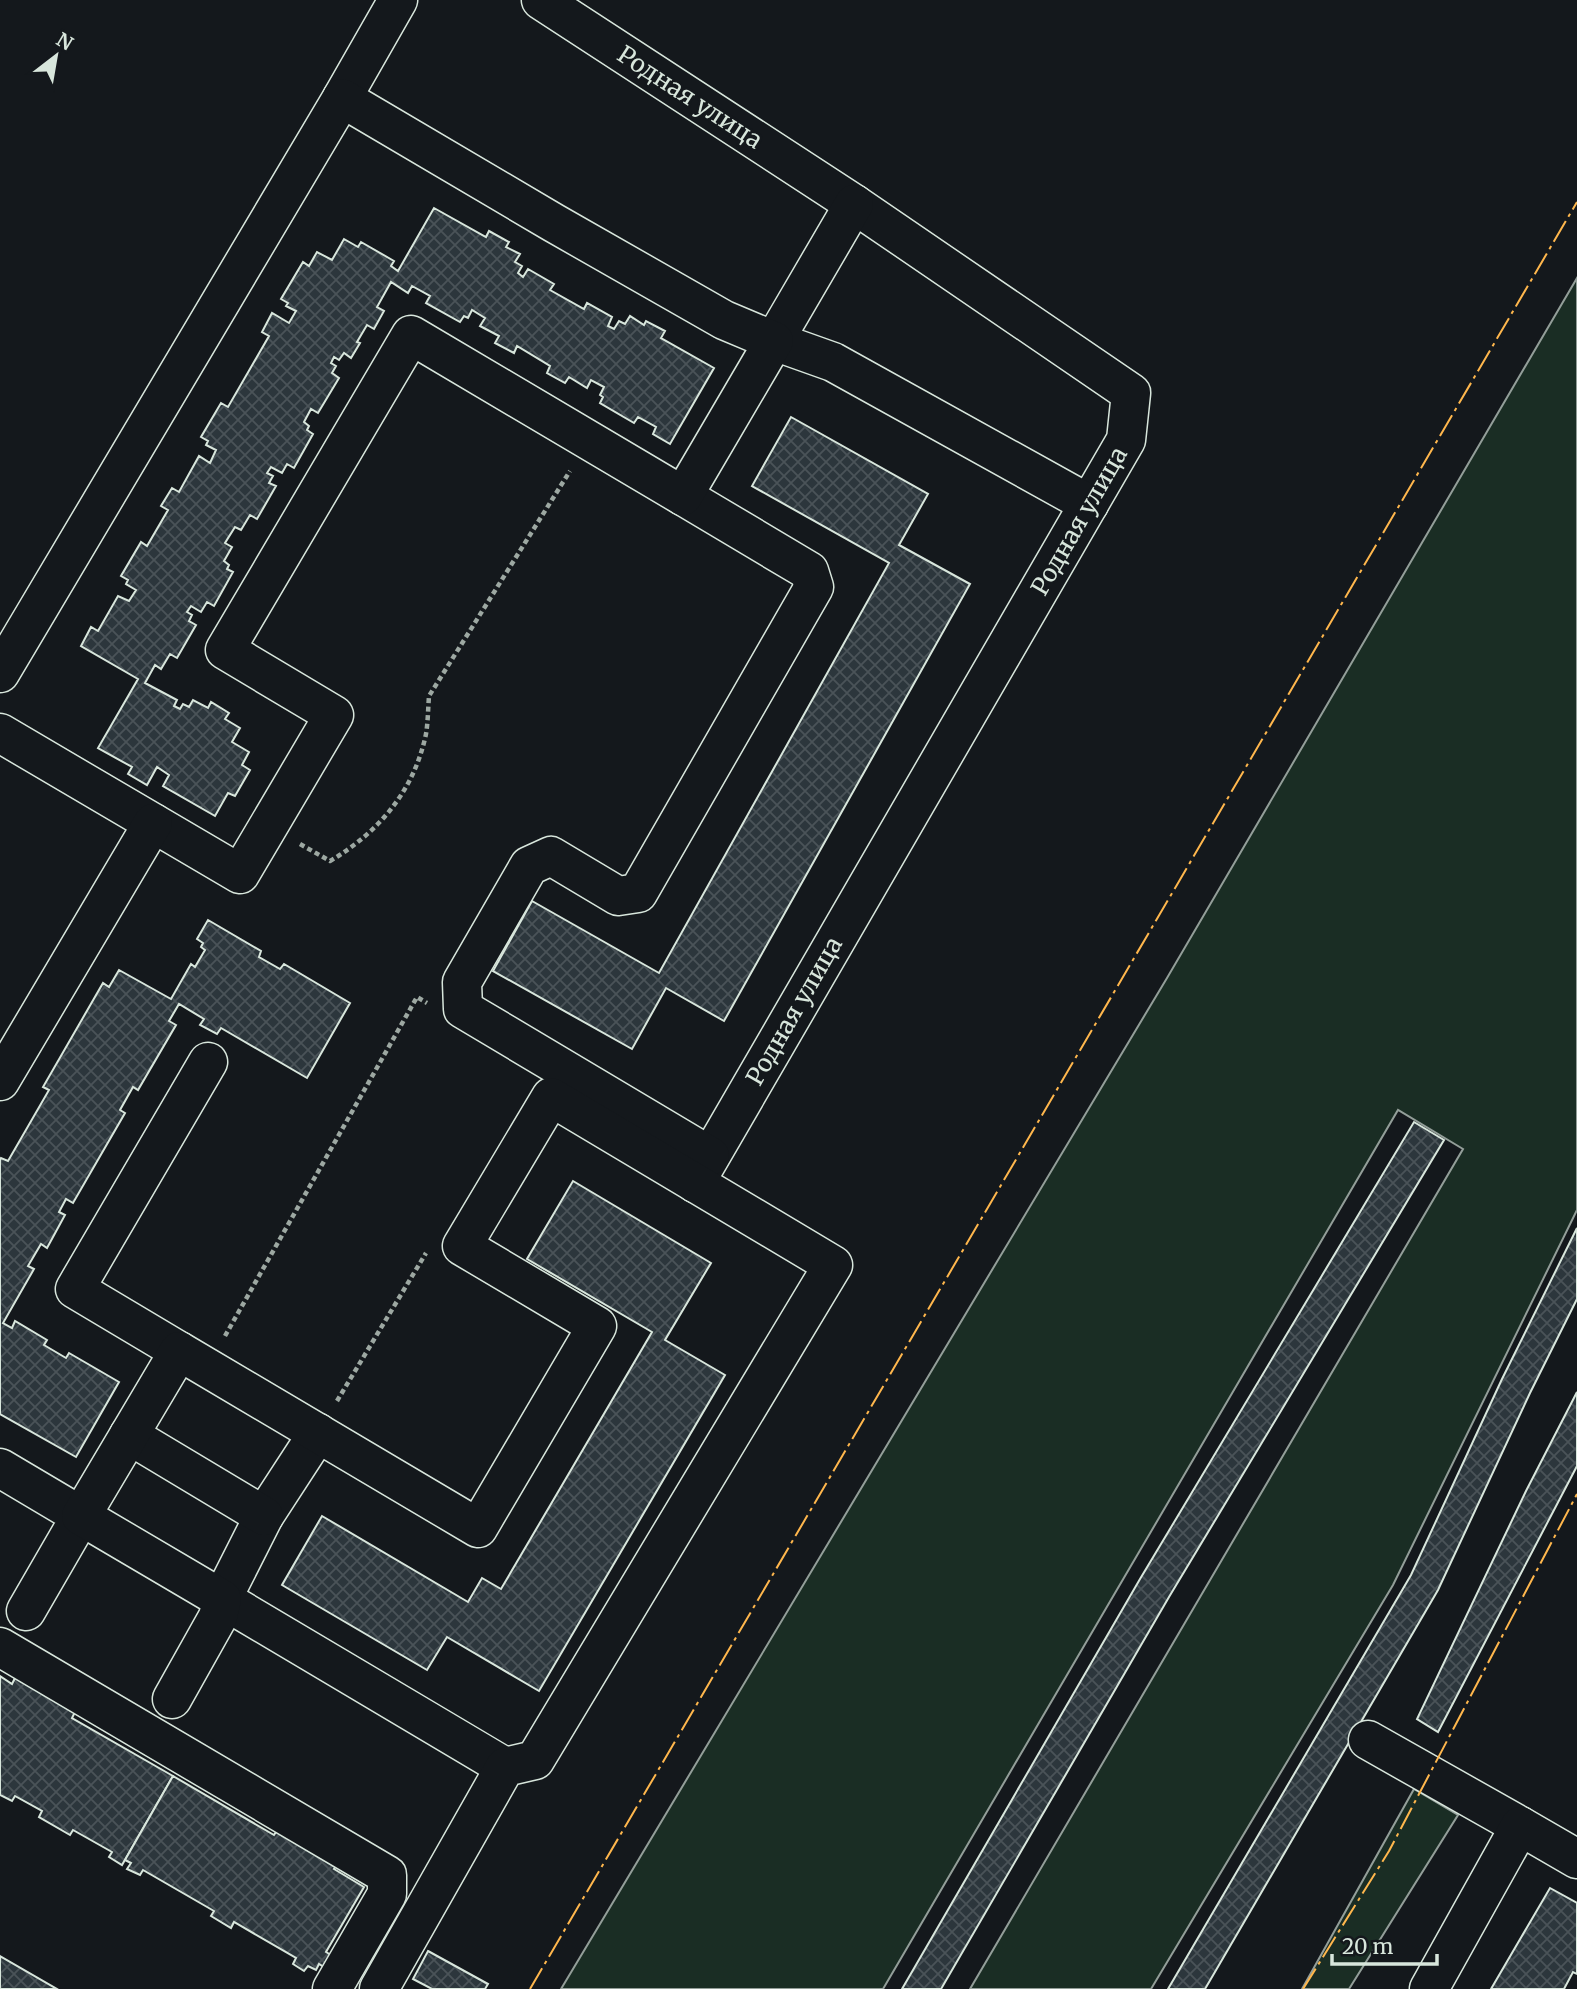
<svg xmlns="http://www.w3.org/2000/svg" width="1577" height="1989" font-family="Merriweather,serif">
<style>
.grass{fill:#1a2d24;stroke:#939e99;stroke-width:2}
.building{fill:url(#building-cross-hatch);stroke:#d8e6dc;stroke-width:2}
.lines{fill:none;stroke-linecap:round;stroke-linejoin:round}
.minor-casing{stroke:#d8e6dc;stroke-width:41}
.path{stroke:#9da8a2;stroke-width:4.5;stroke-dasharray:5 3.5;stroke-linecap:butt}
.minor{stroke:#14181c;stroke-width:38}
.power{stroke:#ffb74d;stroke-width:2;stroke-dasharray:24 5 3.5 5;stroke-linecap:butt}
.labels{text-anchor:middle;dominant-baseline:central;stroke-width:5;stroke-linejoin:round;paint-order:stroke}
.street-label{font-size:24px;fill:#d8e6dc;stroke:#14181c}
</style>
<defs>
<pattern id="building-cross-hatch" width="8" height="8" patternUnits="userSpaceOnUse" patternTransform="scale(1.75)"><rect width="8" height="8" fill="#2c363c"/><path d="M0 0l8 8M0 8l8-8" fill="none" stroke="#4a5358"/></pattern>
</defs>
<rect width="100%" height="100%" fill="#14181c"/>
<g class="grass">
<path d="M 1577,278 L 1577,1210 L 1393,1585 L 1151,1989 L 970,1989 L 1463,1149 L 1398,1110 L 883,1989 L 561,1989 L 1167,978 Z"/>
<path d="M 1414,1789 L 1458,1815 L 1349,1989 L 1302,1989 Z"/>
</g>
<g class="building">
<path d="M 434,208 L 486,237 L 489,231 L 509,242 L 506,247 L 520,254 L 515,262 L 522,266 L 518,273 L 523,277 L 528,269 L 554,284 L 550,290 L 584,309 L 587,303 L 612,317 L 608,326 L 614,329 L 619,321 L 625,324 L 630,316 L 644,325 L 646,321 L 665,331 L 661,338 L 714,368 L 670,444 L 653,434 L 656,427 L 638,417 L 634,423 L 600,403 L 603,397 L 600,395 L 604,387 L 591,380 L 587,388 L 569,377 L 565,383 L 547,373 L 550,366 L 517,346 L 514,353 L 495,343 L 499,336 L 480,326 L 485,318 L 472,310 L 468,318 L 464,316 L 460,322 L 426,303 L 430,296 L 412,286 L 408,293 L 391,282 L 377,307 L 384,311 L 374,329 L 367,325 L 357,342 L 360,343 L 351,358 L 344,353 L 339,360 L 334,357 L 331,363 L 336,366 L 332,373 L 339,378 L 318,413 L 311,409 L 304,422 L 309,426 L 307,430 L 313,434 L 294,468 L 287,464 L 282,473 L 271,467 L 267,473 L 273,476 L 269,483 L 276,486 L 257,519 L 250,515 L 241,530 L 235,527 L 225,543 L 232,547 L 224,561 L 229,565 L 227,569 L 233,572 L 214,606 L 207,602 L 201,612 L 191,606 L 187,612 L 192,615 L 189,621 L 196,625 L 177,658 L 170,654 L 161,669 L 155,665 L 145,683 L 177,700 L 174,706 L 180,709 L 183,704 L 189,707 L 193,700 L 208,708 L 211,702 L 229,713 L 225,719 L 240,728 L 232,742 L 249,752 L 242,765 L 250,770 L 235,796 L 228,793 L 215,816 L 163,786 L 169,775 L 157,767 L 147,785 L 128,774 L 132,767 L 98,748 L 138,679 L 81,646 L 91,627 L 98,631 L 118,596 L 129,601 L 136,590 L 126,584 L 128,580 L 121,576 L 141,542 L 147,546 L 168,510 L 161,506 L 172,488 L 179,492 L 199,456 L 210,463 L 216,450 L 206,445 L 208,441 L 201,437 L 221,403 L 228,407 L 269,336 L 262,332 L 272,313 L 289,323 L 296,311 L 286,306 L 288,303 L 281,299 L 303,262 L 309,266 L 317,252 L 332,260 L 344,239 L 358,247 L 361,242 L 394,261 L 391,266 L 398,271 Z"/>
<path d="M 791,417 L 928,494 L 899,545 L 970,584 L 724,1021 L 666,988 L 632,1049 L 493,971 L 532,901 L 659,973 L 889,563 L 752,486 Z"/>
<path d="M 208,920 L 261,951 L 259,957 L 280,969 L 284,964 L 350,1003 L 307,1078 L 221,1028 L 217,1034 L 200,1025 L 204,1019 L 179,1004 L 169,1021 L 176,1025 L 138,1090 L 133,1087 L 120,1110 L 125,1113 L 73,1203 L 66,1199 L 59,1212 L 65,1215 L 47,1248 L 41,1244 L 28,1266 L 34,1269 L 3,1323 L 12,1328 L 15,1321 L 47,1340 L 44,1345 L 66,1358 L 69,1353 L 119,1382 L 76,1457 L 0,1414 L 0,1160 L 1,1158 L 8,1161 L 49,1090 L 43,1087 L 103,983 L 109,987 L 119,970 L 171,999 L 191,964 L 195,967 L 205,950 L 201,947 L 203,943 L 197,939 Z"/>
<path d="M 1414,1122 L 1444,1140 L 1169,1597 L 941,1989 L 902,1989 L 1140,1579 Z"/>
<path d="M 573,1181 L 711,1263 L 665,1340 L 725,1375 L 539,1691 L 447,1637 L 427,1670 L 282,1585 L 322,1516 L 468,1602 L 482,1578 L 501,1589 L 652,1332 L 527,1259 Z"/>
<path d="M 1577,1228 L 1577,1299 L 1530,1393 L 1438,1590 L 1205,1989 L 1168,1989 L 1411,1575 L 1502,1379 Z"/>
<path d="M 1577,1392 L 1577,1466 L 1438,1732 L 1417,1719 L 1526,1491 Z"/>
<path d="M 0,1676 L 12,1684 L 15,1678 L 75,1712 L 72,1718 L 173,1776 L 122,1865 L 109,1857 L 112,1852 L 73,1830 L 70,1835 L 39,1817 L 42,1811 L 15,1796 L 12,1801 L 0,1795 Z"/>
<path d="M 173,1776 L 274,1835 L 278,1829 L 337,1864 L 334,1869 L 364,1887 L 326,1952 L 331,1955 L 324,1967 L 319,1964 L 316,1970 L 308,1966 L 304,1971 L 293,1964 L 296,1958 L 234,1922 L 231,1928 L 211,1916 L 214,1911 L 143,1870 L 140,1875 L 127,1869 L 131,1863 L 125,1860 Z"/>
<path d="M 1550,1888 L 1577,1903 L 1577,1974 L 1573,1972 L 1564,1989 L 1491,1989 Z"/>
<path d="M 428,1951 L 488,1984 L 485,1989 L 432,1989 L 413,1979 Z"/>
<path d="M 0,1956 L 57,1989 L 0,1989 Z"/>
</g>
<g class="lines">
<defs>
<g id="minor">
<path d="M 541,0 L 854,204 L 1131,393 L 1126,440 L 695,1183"/>
<path d="M 342,98 L 398,0"/>
<path d="M 854,204 L 774,341 L 833,362 L 1089,504"/>
<path d="M 683,496 L 809,571 L 814,587 L 638,893 L 618,896 L 551,856 L 529,866 L 462,982 L 463,1009 L 710,1156"/>
<path d="M 0,673 L 342,98 L 554,223 L 724,320 L 774,341 L 683,496 L 411,335 L 225,650 L 334,715 L 240,874 L 0,733"/>
<path d="M 0,1081 L 153,823"/>
<path d="M 179,1351 L 75,1289 L 208,1062"/>
<path d="M 318,1433 L 264,1516 L 222,1599 L 505,1767"/>
<path d="M 129,1435 L 264,1516"/>
<path d="M 0,1468 L 81,1516 L 26,1611"/>
<path d="M 0,1647 L 387,1875 L 387,1894 L 332,1989"/>
<path d="M 172,1699 L 218,1617 L 222,1599 L 81,1516 L 179,1351 L 478,1528 L 597,1326 L 462,1246 L 551,1097 L 833,1265 L 535,1760 L 505,1767 L 379,1989"/>
<path d="M 1368,1740 L 1520,1826"/>
<path d="M 1429,1989 L 1520,1826 L 1577,1859"/>
</g>
</defs>
<use href="#minor" class="minor-casing"/>
<g class="path">
<path d="M 300,844 L 330,861 C 379,832 414,791 426,734 C 428,722 428,709 429,696 L 570,471"/>
<path d="M 225,1336 L 417,997 L 427,1003"/>
<path d="M 337,1401 L 426,1253"/>
</g>
<use href="#minor" class="minor"/>
<g class="power">
<path d="M 530,1989 L 1577,202"/>
<path d="M 1303,1989 L 1389,1851 L 1577,1494"/>
</g>
</g>
<g class="labels">
<g class="street-label">
<text transform="translate(690 97) rotate(33)">Родная улица</text>
<text transform="translate(1079 521) rotate(-60)">Родная улица</text>
<text transform="translate(794 1011) rotate(-60)">Родная улица</text>
</g>
</g>
<g transform="translate(56 56) rotate(31)" stroke="#14181c" stroke-width="5" paint-order="stroke">
<path d="M0-5L12 26L0 18L-12 26Z" fill="#d8e6dc"/>
<text y="-10" font-size="19" font-weight="bold" text-anchor="middle" fill="#d8e6dc">N</text>
</g>
<path d="M1332 1954v10h105v-10" fill="none" stroke="#d8e6dc" stroke-width="3.5"/>
<text x="1342" y="1954" font-size="21" fill="#d8e6dc" stroke="#14181c" stroke-width="5" paint-order="stroke">20 m</text>
</svg>
